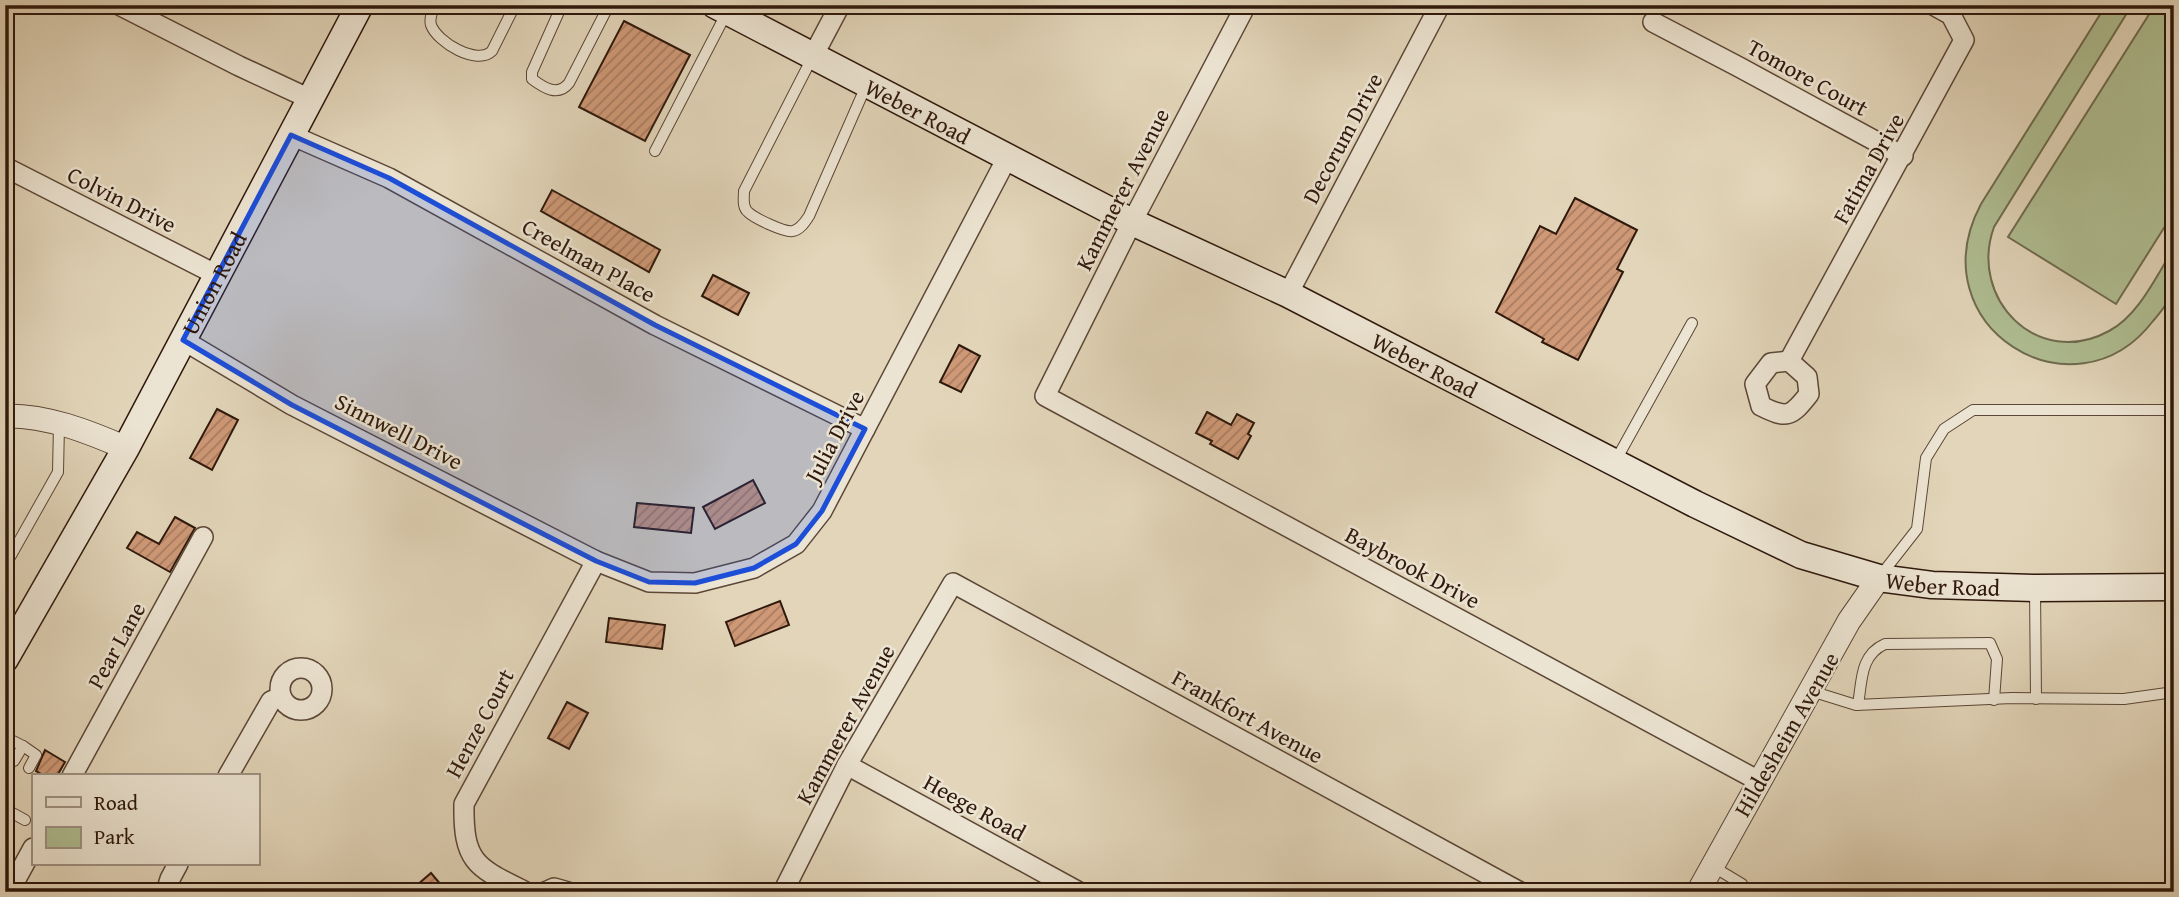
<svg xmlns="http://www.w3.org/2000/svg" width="2179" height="897" font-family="'Gentium Book Plus',serif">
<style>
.green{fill:#afbe92;stroke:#6f6b4f;stroke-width:2}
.building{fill:url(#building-hatch);stroke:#2f180c;stroke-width:2}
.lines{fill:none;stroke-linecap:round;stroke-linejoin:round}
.service-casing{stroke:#5c4737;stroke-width:12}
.minor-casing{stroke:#5c4737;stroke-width:22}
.tertiary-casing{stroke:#5c4737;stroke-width:25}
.secondary-casing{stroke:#2f180c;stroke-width:29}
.service{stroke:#ece4d2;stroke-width:10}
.minor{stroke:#ece4d2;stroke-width:19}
.tertiary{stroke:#ece4d2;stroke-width:23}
.secondary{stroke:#ece4d2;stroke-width:26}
.marked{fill:#1d4ed8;fill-opacity:0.2;stroke:#1d4ed8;stroke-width:5;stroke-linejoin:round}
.labels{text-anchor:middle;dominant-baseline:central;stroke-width:5;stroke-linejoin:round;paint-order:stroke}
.street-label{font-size:23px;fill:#2f180c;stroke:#ece4d2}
</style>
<defs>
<pattern id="building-hatch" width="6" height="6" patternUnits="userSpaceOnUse" patternTransform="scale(1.75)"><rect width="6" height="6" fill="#cf9977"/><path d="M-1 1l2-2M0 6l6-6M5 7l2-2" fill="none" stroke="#a87c60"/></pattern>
</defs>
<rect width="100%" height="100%" fill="#e2d5b9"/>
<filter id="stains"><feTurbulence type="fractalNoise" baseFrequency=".00286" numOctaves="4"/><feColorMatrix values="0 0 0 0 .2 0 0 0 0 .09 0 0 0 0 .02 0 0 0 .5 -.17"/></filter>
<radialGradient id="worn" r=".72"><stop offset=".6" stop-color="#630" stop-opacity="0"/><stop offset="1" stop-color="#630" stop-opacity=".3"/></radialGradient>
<g class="green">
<path d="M 2106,5 L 2132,5 L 1994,227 C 1968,299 2038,370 2109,331 C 2139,315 2156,276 2174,248 C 2174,260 2177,279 2173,290 C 2170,301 2160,313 2153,321 C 2074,424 1916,326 1981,204 Z"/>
<path d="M 2155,5 L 2174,5 L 2174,212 L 2116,304 L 2008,237 Z"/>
</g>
<g class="building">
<path d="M 624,21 L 690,55 L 645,141 L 579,107 Z"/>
<path d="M 552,190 L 660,250 L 649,272 L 541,211 Z"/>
<path d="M 1575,198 L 1637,230 L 1617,269 L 1623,272 L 1578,360 L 1542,342 L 1544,339 L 1496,312 L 1540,226 L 1556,234 Z"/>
<path d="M 713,275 L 749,293 L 738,315 L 702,296 Z"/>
<path d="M 959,345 L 980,356 L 961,392 L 940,382 Z"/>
<path d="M 217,409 L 238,420 L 212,470 L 190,458 Z"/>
<path d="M 1207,412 L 1231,425 L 1237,414 L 1254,423 L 1248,434 L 1251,436 L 1238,459 L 1210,444 L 1212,441 L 1196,433 Z"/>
<path d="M 753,480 L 765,503 L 715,529 L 703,507 Z"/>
<path d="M 637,503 L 694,508 L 691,533 L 634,527 Z"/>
<path d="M 175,517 L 195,528 L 170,572 L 127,548 L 137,532 L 159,544 Z"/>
<path d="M 780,601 L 789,625 L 735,646 L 726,622 Z"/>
<path d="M 609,618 L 665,625 L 662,649 L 606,642 Z"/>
<path d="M 567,702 L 588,713 L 569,749 L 548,738 Z"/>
<path d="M 45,750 L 65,762 L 57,776 L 45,776 L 36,771 Z"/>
<path d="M 431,873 L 447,892 L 409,892 Z"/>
</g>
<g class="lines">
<defs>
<g id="service">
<path d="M 428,5 L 433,8 C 432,14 429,19 431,25 C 437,42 477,66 492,51 L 515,5"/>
<path d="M 562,5 L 532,72 L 532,79 C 544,88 558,97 569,83 L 609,5"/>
<path d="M 813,56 L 744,191 C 744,198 742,207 748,212 C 754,218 785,233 793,231 C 801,229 805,222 809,216 L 866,86"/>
<path d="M 655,151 L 727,12"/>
<path d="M 1616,460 L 1692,323"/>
<path d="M 5,566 L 58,472 L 59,425"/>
<path d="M 1881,575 L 1917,529 L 1926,458 L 1944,429 L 1973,410 L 2174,410"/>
<path d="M 2035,588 L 2036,699"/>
<path d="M 1811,691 L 1856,705 L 2012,698 L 2124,699 L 2174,692"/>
<path d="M 1858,705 C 1862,681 1860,655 1885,644 L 1990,643 L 1997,659 L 1994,700"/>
<path d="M 5,737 L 23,746 L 14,761"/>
<path d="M 23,746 L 36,755 L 29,768"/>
<path d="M 5,809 L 25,820"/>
<path d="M 1712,866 L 1742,884 L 1747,892"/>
</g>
<g id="minor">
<path d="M 119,5 L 239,66 L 310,99"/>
<path d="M 1246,5 L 1132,222 L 1045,396 L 1759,781"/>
<path d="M 1653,22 L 1739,67 L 1903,156"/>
<path d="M 813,56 L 840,5"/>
<path d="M 291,135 L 389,178 L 655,325 L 865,429"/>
<path d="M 5,167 L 217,275"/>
<path d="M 1288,294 L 1440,5"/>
<path d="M 183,340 L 292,405 L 596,561 L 649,582 L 695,583 L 754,568 L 796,544 L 822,511 L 1007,158"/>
<path d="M 1789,361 L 1964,40 L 1951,15 L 1933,5"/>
<path d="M 1789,361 L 1807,377 L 1809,394 C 1791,417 1787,419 1761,406 L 1755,384 L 1771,363 Z"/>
<circle cx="301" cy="689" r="21"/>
<path d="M 847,765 L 1079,892"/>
<path d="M 72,776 L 203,537"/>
<path d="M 228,776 L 271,701 L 281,697"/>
<path d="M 9,892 L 33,848"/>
<path d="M 166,892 L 170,879 L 178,864"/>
<path d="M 526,892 C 476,867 463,863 464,804 L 596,561"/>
<path d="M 545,892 L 554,888 L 568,892"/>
<path d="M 783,892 L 847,765 L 953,583 L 1520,892"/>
</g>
<g id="tertiary">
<path d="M 5,416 C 47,415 89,432 126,448"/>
<path d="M 5,889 L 9,892"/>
<path d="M 1698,892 L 1849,621 L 1879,578"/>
</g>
<g id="secondary">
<path id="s1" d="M 715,5 L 1132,222 L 1288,294 L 1695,504 L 1801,555 L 1879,578 L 1932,585 L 2035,588 L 2174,587"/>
<path id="s2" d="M 5,659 L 126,448 L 360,5"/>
</g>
</defs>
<use href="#service" class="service-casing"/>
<use href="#minor" class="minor-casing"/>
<use href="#tertiary" class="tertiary-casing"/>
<use href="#secondary" class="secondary-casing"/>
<use href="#service" class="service"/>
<use href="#minor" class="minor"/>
<use href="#tertiary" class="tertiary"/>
<use href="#secondary" class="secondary"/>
</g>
<path class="marked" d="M 291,135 L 389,178 L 655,325 L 865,429 L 822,511 L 796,544 L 754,568 L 695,583 L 649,582 L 596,561 L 292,405 L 183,340 Z"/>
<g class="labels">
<g class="street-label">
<text transform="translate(1808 77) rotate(29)">Tomore Court</text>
<text stroke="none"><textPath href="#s1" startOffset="229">Weber Road</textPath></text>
<text transform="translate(1342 138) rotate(-62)">Decorum Drive</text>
<text transform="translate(1868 168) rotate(-61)">Fatima Drive</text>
<text transform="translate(1122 189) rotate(-63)">Kammerer Avenue</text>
<text transform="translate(122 199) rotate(27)">Colvin Drive</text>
<text transform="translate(589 260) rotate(29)">Creelman Place</text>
<text stroke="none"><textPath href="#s2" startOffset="430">Union Road</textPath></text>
<text stroke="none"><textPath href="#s1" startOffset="796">Weber Road</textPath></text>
<text transform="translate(399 431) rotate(27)">Sinnwell Drive</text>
<text transform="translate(834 436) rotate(-62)">Julia Drive</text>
<text transform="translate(1413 567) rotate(28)">Baybrook Drive</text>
<text stroke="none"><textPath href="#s1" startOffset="1363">Weber Road</textPath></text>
<text transform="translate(116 645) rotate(-61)">Pear Lane</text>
<text transform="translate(1248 716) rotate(29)">Frankfort Avenue</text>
<text transform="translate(479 723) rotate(-62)">Henze Court</text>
<text transform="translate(845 724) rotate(-61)">Kammerer Avenue</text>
<text transform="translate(1786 734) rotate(-60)">Hildesheim Avenue</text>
<text transform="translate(975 807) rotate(29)">Heege Road</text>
</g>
</g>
<rect width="2179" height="897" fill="none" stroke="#e2d5b9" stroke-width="28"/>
<rect x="7" y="7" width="2165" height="883" fill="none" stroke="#2f180c" stroke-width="3.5"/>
<rect x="14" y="14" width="2151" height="869" fill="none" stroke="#2f180c" stroke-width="2"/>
<rect x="32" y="774" width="228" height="91" fill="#ece4d2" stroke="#a09283" stroke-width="2"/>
<rect x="46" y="797" width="35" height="10" fill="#ece4d2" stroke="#a09283" stroke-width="2"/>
<text x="94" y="810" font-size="21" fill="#2f180c">Road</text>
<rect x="46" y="827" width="35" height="21" fill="#afbe92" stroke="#a09283" stroke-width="2"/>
<text x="94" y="844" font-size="21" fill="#2f180c">Park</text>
<rect width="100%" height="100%" filter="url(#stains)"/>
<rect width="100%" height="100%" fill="url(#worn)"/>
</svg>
